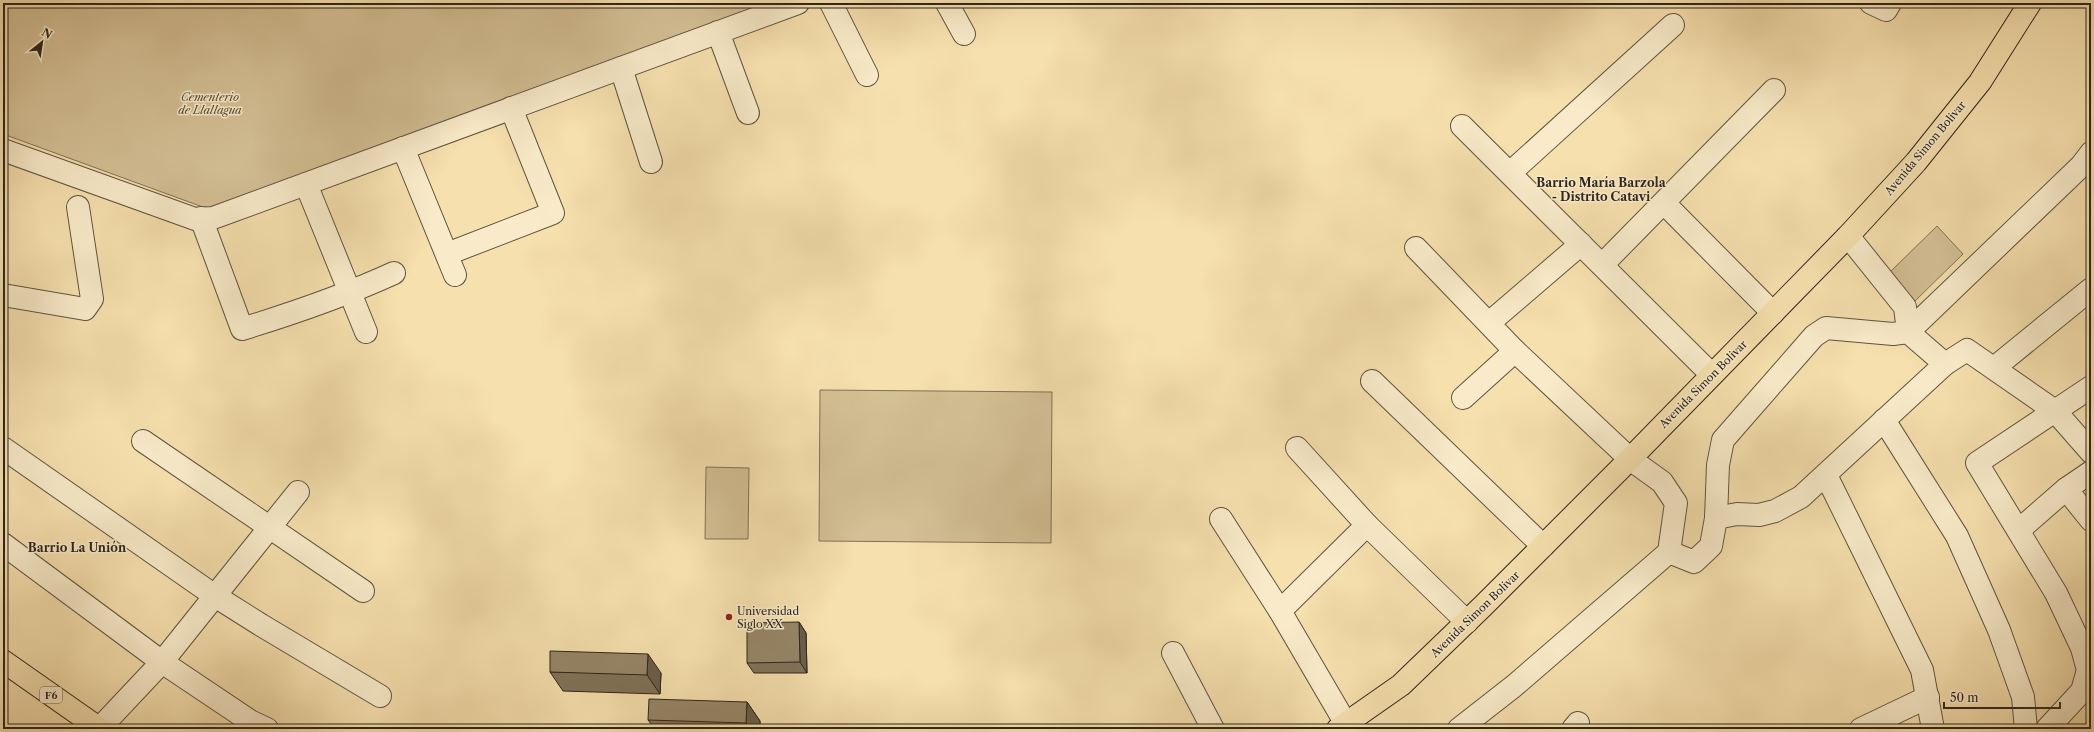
<svg xmlns="http://www.w3.org/2000/svg" width="2094" height="732" font-family="'Libre Caslon Text',serif">
<style>
.green{fill:#d4c095;stroke:#807258}
.lines{fill:none;stroke-linecap:round;stroke-linejoin:round}
.minor-casing{stroke:#5f5440;stroke-width:24}
.major-casing{stroke:#2d251c;stroke-width:24}
.highway-casing{stroke:#2d251c;stroke-width:24}
.minor{stroke:#f9ebca;stroke-width:22}
.major{stroke:#f6e0ae;stroke-width:22}
.highway{stroke:#f6e0ae;stroke-width:22}
.wall{fill:#817359;stroke:#2d251c}
.shaded-wall{fill:#695e49;stroke:#2d251c}
.building{fill:#968668;stroke:#2d251c}
.poi-dot{fill:#8f2418;stroke:#f9ebca;stroke-width:1.5}
.labels{text-anchor:middle;dominant-baseline:central;stroke-width:3;stroke-linejoin:round;paint-order:stroke}
.shield{fill:#f9ebca;stroke:#6a6050;stroke-width:1}
.shield-label{font-size:10px;font-weight:bold;fill:#2d251c}
.park-label{font-size:11px;font-style:italic;fill:#574c3a;stroke:#f9ebca}
.street-label{font-size:11px;fill:#2d251c;stroke:#f9ebca}
.poi-label{font-size:11px;fill:#2d251c;stroke:#f9ebca;text-anchor:start}
.neighbourhood-label{font-size:12px;font-weight:bold;fill:#2d251c;stroke:#f9ebca}
</style>
<rect width="100%" height="100%" fill="#f6e0ae"/>
<filter id="stains"><feTurbulence type="fractalNoise" baseFrequency=".005" numOctaves="4"/><feColorMatrix values="0 0 0 0 .2 0 0 0 0 .09 0 0 0 0 .02 0 0 0 .5 -.17"/></filter>
<radialGradient id="worn" r=".72"><stop offset=".6" stop-color="#630" stop-opacity="0"/><stop offset="1" stop-color="#630" stop-opacity=".3"/></radialGradient>
<g class="green">
<path d="M 3,3 L 771,3 L 211,210 L 3,134 Z"/>
<path d="M 1937,226 L 1963,254 L 1915,301 L 1889,273 Z"/>
<path d="M 820,390 L 1052,392 L 1051,543 L 819,541 Z"/>
<path d="M 706,467 L 749,468 L 748,539 L 705,539 Z"/>
</g>
<g class="lines">
<defs>
<g id="minor">
<path d="M 831,3 L 867,75"/>
<path d="M 947,3 L 964,34"/>
<path d="M 1871,3 L 1886,10 L 1890,3"/>
<path d="M 718,32 L 748,113"/>
<path d="M 621,68 L 651,162"/>
<path d="M 1462,126 L 1711,374"/>
<path d="M 403,148 L 455,275"/>
<path d="M 3,150 L 195,219 L 213,218 L 798,3"/>
<path d="M 1510,173 L 1673,25"/>
<path d="M 306,184 L 366,332"/>
<path d="M 1664,203 L 1773,313"/>
<path d="M 201,218 L 242,329 C 294,313 344,296 394,273"/>
<path d="M 1848,236 L 1905,307 L 1908,332 L 1945,364"/>
<path d="M 1416,248 L 1515,351 L 1630,459 L 1662,482 L 1676,503 L 1669,552 L 1514,686 L 1459,729"/>
<path d="M 447,254 L 553,213 L 511,108"/>
<path d="M 1602,265 L 1774,90"/>
<path d="M 3,295 L 85,309 L 92,299 L 78,207"/>
<path d="M 1489,323 L 1581,244"/>
<path d="M 1994,368 L 2091,289"/>
<path d="M 1372,381 L 1543,546"/>
<path d="M 1463,398 L 1515,351"/>
<path d="M 1884,420 L 1957,536 L 1999,630 L 2023,697 L 2026,729"/>
<path d="M 143,441 L 363,591"/>
<path d="M 3,448 L 215,596 L 261,625 L 380,696"/>
<path d="M 1297,448 L 1367,525 L 1467,622"/>
<path d="M 1826,475 L 1922,670 L 1933,729"/>
<path d="M 2066,489 L 2091,520"/>
<path d="M 1716,518 L 1737,514 L 1759,515 L 1775,511 L 1801,497 L 1945,364 L 1967,350 L 2055,411 L 2091,452"/>
<path d="M 1221,519 L 1280,611 L 1346,724"/>
<path d="M 2019,530 L 2066,489 L 2091,472"/>
<path d="M 3,544 L 162,662 L 250,721 L 267,729"/>
<path d="M 1669,552 L 1694,562 L 1711,546 L 1716,518 L 1718,465 L 1723,440 L 1814,336 L 1826,328 L 1893,334 L 1908,332 L 2081,166 L 2091,153"/>
<path d="M 1280,611 L 1367,525"/>
<path d="M 1173,653 L 1213,729"/>
<path d="M 99,729 L 162,662 L 298,492"/>
<path d="M 1573,729 L 1578,723"/>
<path d="M 1861,729 L 1928,697"/>
<path d="M 2047,729 L 2082,691 L 2088,670 L 2082,648 L 2056,593 L 1977,463 L 2091,387"/>
</g>
<path id="major" d="M 1338,729 L 1401,685 L 1483,606 L 1630,459 L 1848,236 L 1916,162 L 1980,82 L 2030,3"/>
<path id="highway" d="M 3,661 L 100,729"/>
</defs>
<use href="#minor" class="minor-casing"/>
<use href="#major" class="major-casing"/>
<use href="#highway" class="highway-casing"/>
<use href="#minor" class="minor"/>
<use href="#major" class="major"/>
<use href="#highway" class="highway"/>
</g>
<g class="wall">
<path d="M 799,622 L 806,633 L 807,673 L 754,673 L 747,663 Z"/>
<path d="M 550,672 L 661,673 L 660,694 L 563,691 Z"/>
<path d="M 747,702 L 760,721 L 760,729 L 655,729 L 648,720 Z"/>
</g>
<g class="shaded-wall">
<path d="M 799,622 L 806,633 L 807,673 L 800,662 Z"/>
<path d="M 648,654 L 661,673 L 660,694 L 647,675 Z"/>
<path d="M 747,702 L 760,721 L 760,729 L 750,729 L 746,723 Z"/>
</g>
<g class="building">
<path d="M 799,622 L 800,662 L 747,663 L 747,623 Z"/>
<path d="M 550,651 L 648,654 L 647,675 L 550,672 Z"/>
<path d="M 649,699 L 747,702 L 746,723 L 648,720 Z"/>
</g>
<circle class="poi-dot" cx="729" cy="617" r="4"/>
<g class="labels">
<rect class="shield" x="40" y="687" width="22" height="16" rx="3"/>
<g class="shield-label">
<text x="51" y="695">F6</text>
</g>
<g class="park-label">
<text x="210" y="97">Cementerio<tspan x="210" dy="13">de Llallagua</tspan></text>
</g>
<g class="street-label">
<text transform="translate(1925 148) rotate(-50)">Avenida Simon Bolivar</text>
<text transform="translate(1703 384) rotate(-45)">Avenida Simon Bolivar</text>
<text transform="translate(1475 614) rotate(-44)">Avenida Simon Bolivar</text>
</g>
<g class="poi-label">
<text x="737" y="611">Universidad<tspan x="737" dy="13">Siglo XX</tspan></text>
</g>
<g class="neighbourhood-label">
<text x="1601" y="182">Barrio María Barzola<tspan x="1601" dy="14">- Distrito Catavi</tspan></text>
<text x="77" y="547">Barrio La Unión</text>
</g>
</g>
<rect width="2094" height="732" fill="none" stroke="#f6e0ae" stroke-width="16"/>
<rect x="4" y="4" width="2086" height="724" fill="none" stroke="#2d251c" stroke-width="2"/>
<rect x="8" y="8" width="2078" height="716" fill="none" stroke="#2d251c"/>
<g transform="translate(42 42) rotate(30)" stroke="#f9ebca" stroke-width="3" paint-order="stroke">
<path d="M0-3L7 15L0 10L-7 15Z" fill="#2d251c"/>
<text y="-6" font-size="11" font-weight="bold" text-anchor="middle" fill="#2d251c">N</text>
</g>
<path d="M1944 702v6h116v-6" fill="none" stroke="#2d251c" stroke-width="2"/>
<text x="1950" y="702" font-size="12" fill="#2d251c" stroke="#f9ebca" stroke-width="3" paint-order="stroke">50 m</text>
<rect width="100%" height="100%" filter="url(#stains)"/>
<rect width="100%" height="100%" fill="url(#worn)"/>
</svg>
